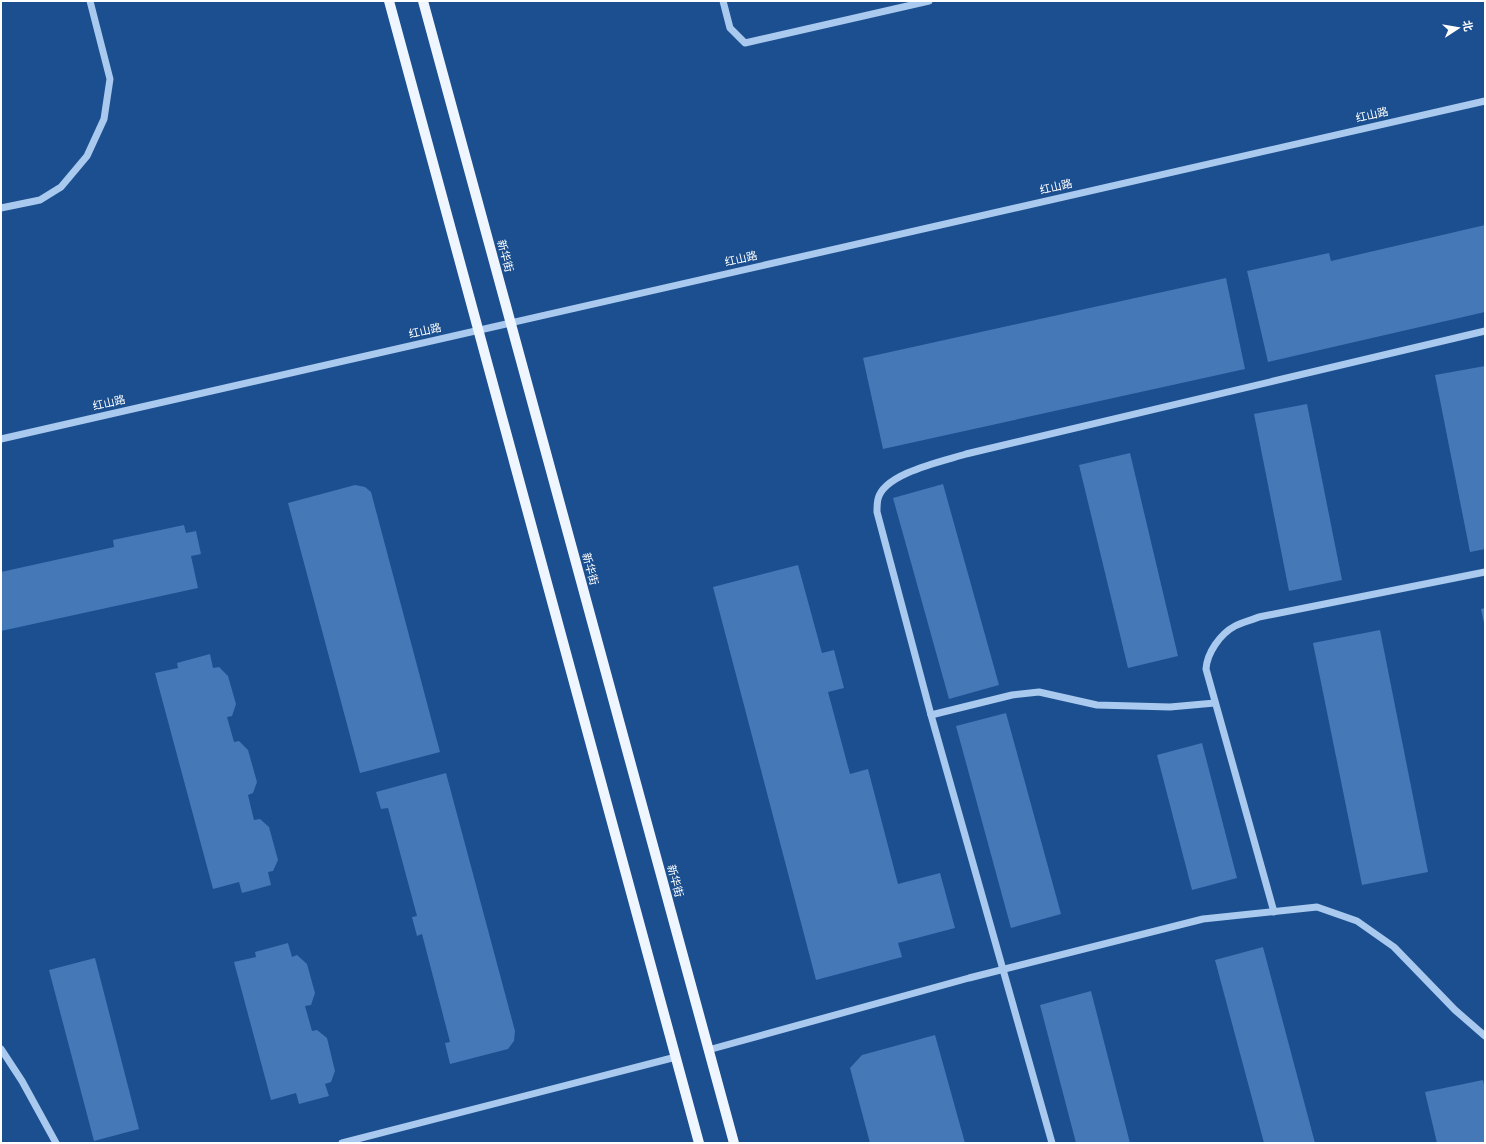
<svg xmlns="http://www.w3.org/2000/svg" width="1486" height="1144" font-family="'Fira Sans Condensed','Noto Sans SC',sans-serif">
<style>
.building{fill:#4478b7}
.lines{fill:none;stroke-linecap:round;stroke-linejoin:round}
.minor{stroke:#a9c9ee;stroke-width:7}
.major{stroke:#f0f6ff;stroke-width:10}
.labels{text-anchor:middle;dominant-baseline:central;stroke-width:3;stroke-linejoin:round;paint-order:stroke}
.street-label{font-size:11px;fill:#fff;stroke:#1b4f8f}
</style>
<rect width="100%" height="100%" fill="#1b4f8f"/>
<g class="building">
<path d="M 1485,225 L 1485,312 L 1268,362 L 1247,271 L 1329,253 L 1331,261 Z"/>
<path d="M 1226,278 L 1245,369 L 883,449 L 863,358 Z"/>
<path d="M 1485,366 L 1485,549 L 1470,552 L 1435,375 Z"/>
<path d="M 1307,404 L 1342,580 L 1289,591 L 1254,414 Z"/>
<path d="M 1130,453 L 1178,656 L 1128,668 L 1079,465 Z"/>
<path d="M 943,484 L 999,685 L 949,699 L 893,498 Z"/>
<path d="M 355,485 L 365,487 L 371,492 L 440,752 L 360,773 L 288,503 Z"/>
<path d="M 184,525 L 186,533 L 196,531 L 201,554 L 191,556 L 198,588 L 1,631 L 1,572 L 114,547 L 113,540 Z"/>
<path d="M 798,565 L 822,653 L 834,650 L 844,688 L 828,692 L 850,774 L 868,769 L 898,884 L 940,873 L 955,928 L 898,943 L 902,957 L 816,980 L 713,587 Z"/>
<path d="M 1485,608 L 1485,623 L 1484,623 L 1481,609 Z"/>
<path d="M 1380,630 L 1428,872 L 1362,885 L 1313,643 Z"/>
<path d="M 210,654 L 213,668 L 219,667 L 228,676 L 236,704 L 232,716 L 227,717 L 234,742 L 239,741 L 248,750 L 257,782 L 253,793 L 248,795 L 252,812 L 254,820 L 260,819 L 269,827 L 278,860 L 273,871 L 268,872 L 271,885 L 242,893 L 239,882 L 213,889 L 155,673 L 178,668 L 177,663 Z"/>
<path d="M 1006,713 L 1061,914 L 1011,928 L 956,726 Z"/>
<path d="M 1202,743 L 1237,878 L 1192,890 L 1157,755 Z"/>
<path d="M 446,773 L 515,1031 L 514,1041 L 508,1049 L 450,1064 L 445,1043 L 450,1042 L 422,934 L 417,936 L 412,917 L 417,916 L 388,808 L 381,809 L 376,792 Z"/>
<path d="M 288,943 L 292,957 L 297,955 L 307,964 L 315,993 L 311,1005 L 305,1006 L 312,1031 L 317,1030 L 327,1038 L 335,1071 L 331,1082 L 325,1084 L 329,1096 L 299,1104 L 296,1093 L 271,1100 L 234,962 L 256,957 L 255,952 Z"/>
<path d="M 1263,947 L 1315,1143 L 1264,1143 L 1215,960 Z"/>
<path d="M 95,958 L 139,1129 L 94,1141 L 49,970 Z"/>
<path d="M 1091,991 L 1130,1143 L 1076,1143 L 1040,1005 Z"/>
<path d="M 935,1035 L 965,1143 L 870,1143 L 850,1068 L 862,1055 Z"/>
<path d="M 1483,1080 L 1485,1090 L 1485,1143 L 1437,1143 L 1425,1092 Z"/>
</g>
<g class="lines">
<g class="minor">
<path d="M 723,1 L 730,28 L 745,43 L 929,1"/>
<path d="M 1,208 L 40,200 L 61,187 L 87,156 L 104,119 L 110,79 L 90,1"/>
<path d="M 1,439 L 1485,101"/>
<path d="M 931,715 L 1012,695 L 1039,692 L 1097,705 L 1170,707 L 1215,703"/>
<path d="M 1274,912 L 1206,669 C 1207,653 1220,634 1235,626 C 1242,622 1252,620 1259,617 L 1485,572"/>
<path d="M 1,1049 L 22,1081 L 56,1143"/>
<path d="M 708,1050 L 969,978 L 1203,919 L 1317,907 L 1357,921 L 1394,947 L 1455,1010 L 1485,1036"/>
<path d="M 342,1143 L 676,1057"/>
<path d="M 1052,1143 L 931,715 L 877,512 C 877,508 877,503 878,499 C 884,473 944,461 966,454 L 1485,331"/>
</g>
<g class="major">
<path d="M 389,1 L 699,1143"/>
<path d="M 423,1 L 734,1143"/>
</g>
</g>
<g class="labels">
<g class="street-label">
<text transform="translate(1372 115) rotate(-13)">红山路</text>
<text transform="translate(1056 187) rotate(-13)">红山路</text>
<text transform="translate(505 256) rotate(75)">新华街</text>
<text transform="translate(741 259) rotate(-13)">红山路</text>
<text transform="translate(425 331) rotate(-13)">红山路</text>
<text transform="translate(109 403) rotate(-13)">红山路</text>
<text transform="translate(590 569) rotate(75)">新华街</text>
<text transform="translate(675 881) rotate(75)">新华街</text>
</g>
</g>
<rect width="1486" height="1144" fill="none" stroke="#ffffff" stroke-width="4"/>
<g transform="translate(1458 28) rotate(78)" stroke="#1b4f8f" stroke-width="3" paint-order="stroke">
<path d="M0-3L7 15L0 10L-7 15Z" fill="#ffffff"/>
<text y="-6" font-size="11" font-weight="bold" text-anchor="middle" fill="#ffffff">北</text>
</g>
</svg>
